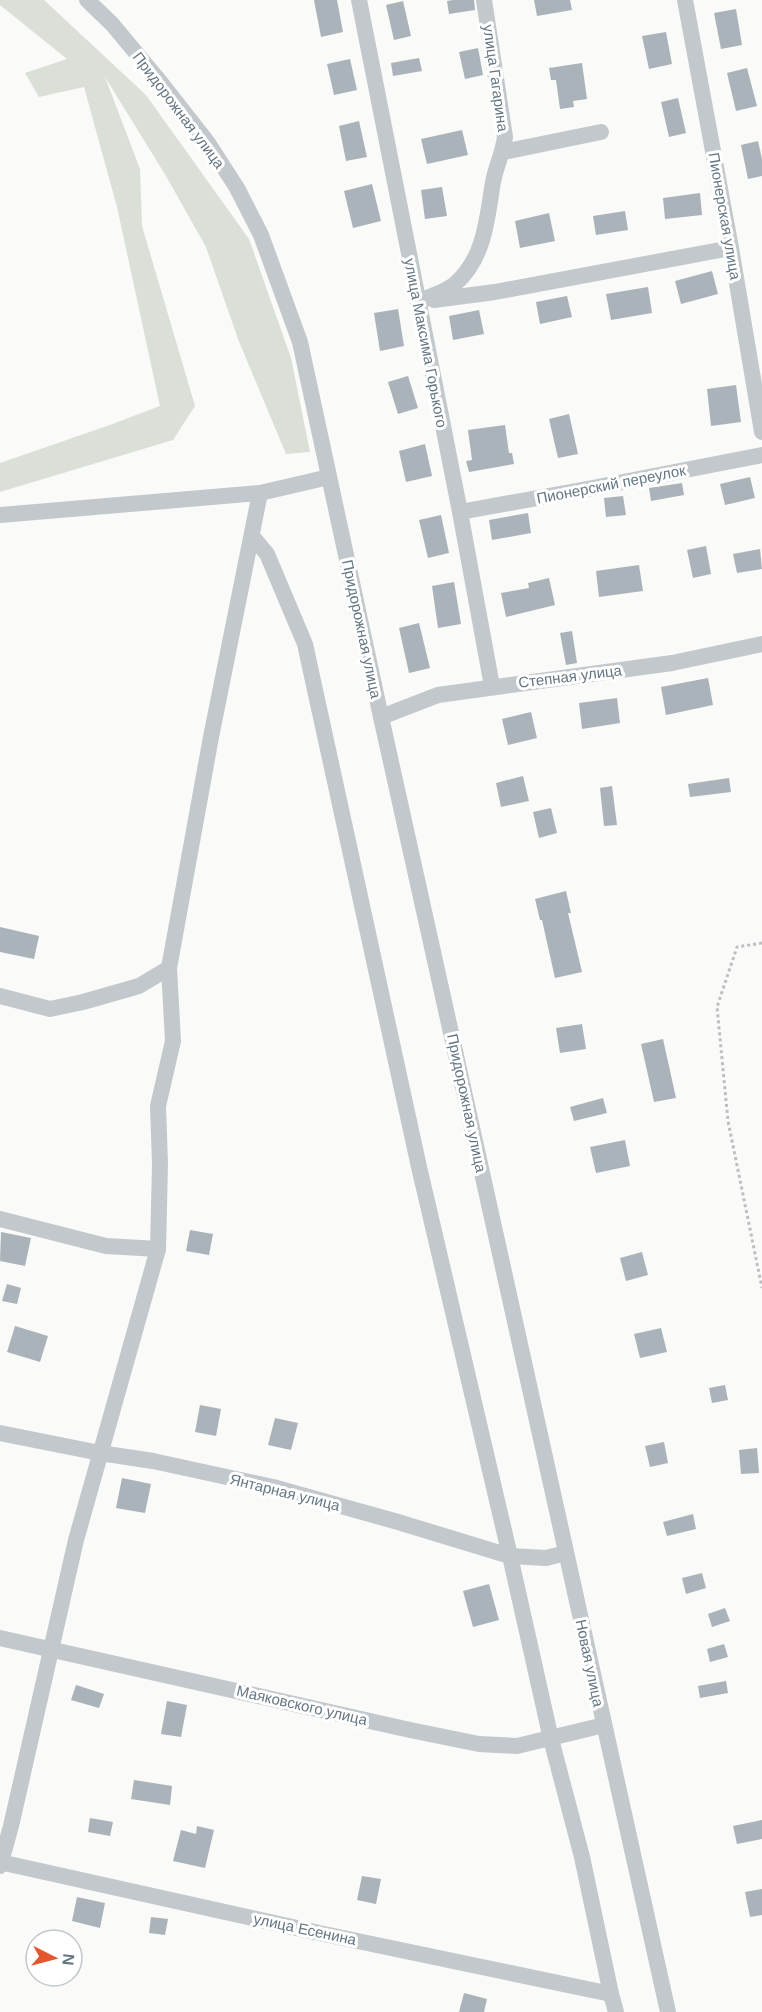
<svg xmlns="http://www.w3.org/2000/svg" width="762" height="2012" font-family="Arial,sans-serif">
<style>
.green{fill:#dadfd7}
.building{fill:#aab3b9}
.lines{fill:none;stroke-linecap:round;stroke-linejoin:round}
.path{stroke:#bbbfc2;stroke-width:3;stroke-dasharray:3 3;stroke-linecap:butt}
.minor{stroke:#c3c8cc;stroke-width:16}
.labels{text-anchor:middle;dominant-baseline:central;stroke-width:6;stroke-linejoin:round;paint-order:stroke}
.street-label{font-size:15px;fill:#657683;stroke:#fff}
</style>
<rect width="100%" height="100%" fill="#fafaf8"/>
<path class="green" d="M 0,0 L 44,0 L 146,95 L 249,239 L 291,358 L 310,452 L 286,454 L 238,339 L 206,247 L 166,176 L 105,77 L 140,169 L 142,226 L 195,406 L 173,440 L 0,492 L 0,463 L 107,426 L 160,406 L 117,207 L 84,87 L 39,97 L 25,73 L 67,59 L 0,5 Z"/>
<g class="building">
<path d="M 314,0 L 337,0 L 343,32 L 321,37 Z"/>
<path d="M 453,0 L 474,0 L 475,10 L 449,14 L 447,1 Z"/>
<path d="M 534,0 L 570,0 L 572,10 L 537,16 Z"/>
<path d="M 403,1 L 411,36 L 394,40 L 386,5 Z"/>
<path d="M 736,9 L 742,45 L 721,49 L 714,13 Z"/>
<path d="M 666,32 L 672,64 L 649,69 L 642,36 Z"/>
<path d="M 478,48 L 483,75 L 465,79 L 459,52 Z"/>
<path d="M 419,58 L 422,71 L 393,76 L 391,63 Z"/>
<path d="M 350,59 L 357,90 L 334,95 L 327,64 Z"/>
<path d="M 582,63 L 587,99 L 573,101 L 574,107 L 560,109 L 556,80 L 551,80 L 549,68 Z"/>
<path d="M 747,68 L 757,106 L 736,111 L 727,73 Z"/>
<path d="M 678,98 L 686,133 L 669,137 L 661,102 Z"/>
<path d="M 359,121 L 367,157 L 346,161 L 339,126 Z"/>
<path d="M 462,130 L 468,155 L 427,164 L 421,139 Z"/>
<path d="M 758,141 L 762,159 L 762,176 L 748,179 L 741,145 Z"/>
<path d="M 372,184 L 381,221 L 353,228 L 344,191 Z"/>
<path d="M 442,187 L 447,216 L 425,219 L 421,190 Z"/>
<path d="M 700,193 L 702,215 L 665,219 L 663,198 Z"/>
<path d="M 625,211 L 628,230 L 596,235 L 593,216 Z"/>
<path d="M 549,213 L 555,241 L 520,248 L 515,221 Z"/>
<path d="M 712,271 L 718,294 L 681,304 L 675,281 Z"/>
<path d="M 648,287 L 652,313 L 611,320 L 606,294 Z"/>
<path d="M 567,296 L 572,317 L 540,324 L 536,302 Z"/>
<path d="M 398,309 L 404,346 L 380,351 L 374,313 Z"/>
<path d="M 479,310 L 484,334 L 453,340 L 449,316 Z"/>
<path d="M 408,376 L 418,408 L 398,414 L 388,382 Z"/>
<path d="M 736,385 L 741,422 L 711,426 L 707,389 Z"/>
<path d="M 569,414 L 578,454 L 558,458 L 549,419 Z"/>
<path d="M 505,425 L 509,453 L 512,453 L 514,464 L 469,472 L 466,461 L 472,460 L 468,430 Z"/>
<path d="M 425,444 L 432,476 L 406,482 L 399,451 Z"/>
<path d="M 750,477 L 755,498 L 725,505 L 720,484 Z"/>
<path d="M 682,483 L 684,495 L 651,501 L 649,488 Z"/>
<path d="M 623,496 L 626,515 L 606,517 L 604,498 Z"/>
<path d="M 528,513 L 531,533 L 492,540 L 489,520 Z"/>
<path d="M 441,515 L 449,553 L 428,558 L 419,520 Z"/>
<path d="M 706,546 L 711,574 L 693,578 L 687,550 Z"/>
<path d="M 760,549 L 762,569 L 737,573 L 733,554 Z"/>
<path d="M 639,565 L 643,591 L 599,597 L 596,571 Z"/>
<path d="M 549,578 L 555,605 L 506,617 L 501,593 L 529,588 L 528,583 Z"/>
<path d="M 454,582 L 461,624 L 438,628 L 432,586 Z"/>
<path d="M 419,623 L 430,668 L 409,673 L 399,628 Z"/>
<path d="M 572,631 L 577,663 L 566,665 L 560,633 Z"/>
<path d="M 708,678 L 713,705 L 666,715 L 661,687 Z"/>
<path d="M 617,698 L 620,723 L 582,729 L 579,703 Z"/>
<path d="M 531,712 L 537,738 L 508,745 L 502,719 Z"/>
<path d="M 523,776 L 529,801 L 501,807 L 496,783 Z"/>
<path d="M 729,778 L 731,792 L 690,797 L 688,784 Z"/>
<path d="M 612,786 L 617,825 L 604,826 L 600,788 Z"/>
<path d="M 551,808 L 557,833 L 539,838 L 533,812 Z"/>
<path d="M 566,891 L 571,913 L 568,913 L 582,972 L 555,978 L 542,920 L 540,920 L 535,899 Z"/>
<path d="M 0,927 L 39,936 L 34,959 L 0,952 Z"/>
<path d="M 582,1024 L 586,1049 L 560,1053 L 556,1028 Z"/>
<path d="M 663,1039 L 676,1098 L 654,1102 L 641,1044 Z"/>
<path d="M 603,1098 L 607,1113 L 574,1121 L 570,1107 Z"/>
<path d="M 625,1140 L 630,1166 L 596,1173 L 590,1147 Z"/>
<path d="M 190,1230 L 213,1234 L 209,1255 L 186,1251 Z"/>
<path d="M 1,1232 L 31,1238 L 25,1266 L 0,1261 Z"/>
<path d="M 642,1252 L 648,1275 L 626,1281 L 620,1258 Z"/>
<path d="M 7,1284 L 21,1288 L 17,1304 L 2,1301 Z"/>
<path d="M 15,1326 L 48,1336 L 40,1362 L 7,1352 Z"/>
<path d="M 661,1328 L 667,1352 L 640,1358 L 634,1334 Z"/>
<path d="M 725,1385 L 728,1400 L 712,1403 L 709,1388 Z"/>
<path d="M 200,1405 L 221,1409 L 216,1436 L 195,1432 Z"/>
<path d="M 275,1418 L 298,1423 L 291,1450 L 268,1445 Z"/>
<path d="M 664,1442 L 668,1463 L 650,1467 L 645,1446 Z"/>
<path d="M 757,1448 L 759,1473 L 741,1474 L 739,1450 Z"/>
<path d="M 122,1478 L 151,1484 L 145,1513 L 116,1508 Z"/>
<path d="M 693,1514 L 696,1529 L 667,1536 L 663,1522 Z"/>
<path d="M 702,1573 L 706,1588 L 686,1594 L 682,1578 Z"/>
<path d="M 489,1584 L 499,1620 L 473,1627 L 463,1591 Z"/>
<path d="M 725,1608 L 730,1621 L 712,1627 L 708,1614 Z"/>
<path d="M 724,1644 L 728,1657 L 710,1662 L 707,1649 Z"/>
<path d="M 726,1681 L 728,1693 L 700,1698 L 698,1686 Z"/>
<path d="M 76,1685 L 104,1694 L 99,1708 L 71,1700 Z"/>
<path d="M 167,1701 L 187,1705 L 181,1737 L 161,1734 Z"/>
<path d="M 134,1780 L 172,1786 L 170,1805 L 131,1799 Z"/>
<path d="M 90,1818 L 113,1822 L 110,1836 L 88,1832 Z"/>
<path d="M 762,1820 L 762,1839 L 737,1844 L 733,1826 Z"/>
<path d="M 197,1826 L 214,1830 L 205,1868 L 173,1861 L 181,1830 L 196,1834 Z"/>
<path d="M 362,1876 L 381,1879 L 376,1904 L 357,1900 Z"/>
<path d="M 762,1889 L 762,1915 L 750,1917 L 745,1892 Z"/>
<path d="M 77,1897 L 105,1903 L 100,1928 L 72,1921 Z"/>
<path d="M 151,1917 L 168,1919 L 165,1935 L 149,1933 Z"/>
<path d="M 464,1993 L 487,1999 L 484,2012 L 459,2012 Z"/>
</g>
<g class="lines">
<path class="path" d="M 762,943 L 737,947 L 717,1007 L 728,1121 L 762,1288"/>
<g class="minor">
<path d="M 87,0 L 112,24 L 157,78 L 208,143 L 237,188 L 261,235 L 300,342 L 381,717 L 668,2012"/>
<path d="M 359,0 L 460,512 L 492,686"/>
<path d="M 685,0 L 731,248 L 762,432"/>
<path d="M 503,152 L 601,132"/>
<path d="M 434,300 L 495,292 L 731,248"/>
<path d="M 418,302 C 430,296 446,292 455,284 C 485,258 487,218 493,182 C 496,166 503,153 505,137 L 484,0"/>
<path d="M 460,512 L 587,489 L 762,455"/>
<path d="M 0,515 L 260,493 L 329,477"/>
<path d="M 252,536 L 267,554 L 305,644 L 419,1167 L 510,1556 L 551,1739 L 582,1857 L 611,1994 L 616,2012"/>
<path d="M 381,717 L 438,695 L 672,663 L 762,644"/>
<path d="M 0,996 L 50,1009 L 83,1002 L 139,986 L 169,968"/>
<path d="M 0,1219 L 106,1246 L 158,1249"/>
<path d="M 0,1433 L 100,1453 L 153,1461 L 273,1487 L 398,1522 L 510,1556 L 546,1558 L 566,1553"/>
<path d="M 0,1638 L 410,1730 L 479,1744 L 517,1746 L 604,1725"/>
<path d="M 0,1862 L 324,1934 L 611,1994"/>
<path d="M 0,1866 L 11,1826 L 76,1540 L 158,1249 L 160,1164 L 158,1106 L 173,1041 L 169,968 L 211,737 L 260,493"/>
</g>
</g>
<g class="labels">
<g class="street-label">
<text transform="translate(496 78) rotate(82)">улица Гагарина</text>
<text transform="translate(179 110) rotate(53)">Придорожная улица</text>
<text transform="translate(725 216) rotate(80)">Пионерская улица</text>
<text transform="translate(426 343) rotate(79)">улица Максима Горького</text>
<text transform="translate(611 484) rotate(-11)">Пионерский переулок</text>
<text transform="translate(362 629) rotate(78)">Придорожная улица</text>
<text transform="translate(570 676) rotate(-7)">Степная улица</text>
<text transform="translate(467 1103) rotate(78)">Придорожная улица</text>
<text transform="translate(285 1492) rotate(14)">Янтарная улица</text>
<text transform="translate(590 1663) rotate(78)">Новая улица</text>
<text transform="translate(302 1705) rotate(13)">Маяковского улица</text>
<text transform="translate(305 1929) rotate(12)">улица Есенина</text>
</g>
</g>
<g transform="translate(54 1958) rotate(96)"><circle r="28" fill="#ffffff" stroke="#c1c8cd" stroke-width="1.5"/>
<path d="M0-4.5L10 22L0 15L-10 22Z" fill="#e4572e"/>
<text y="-9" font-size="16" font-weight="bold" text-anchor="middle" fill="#657683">N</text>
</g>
</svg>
